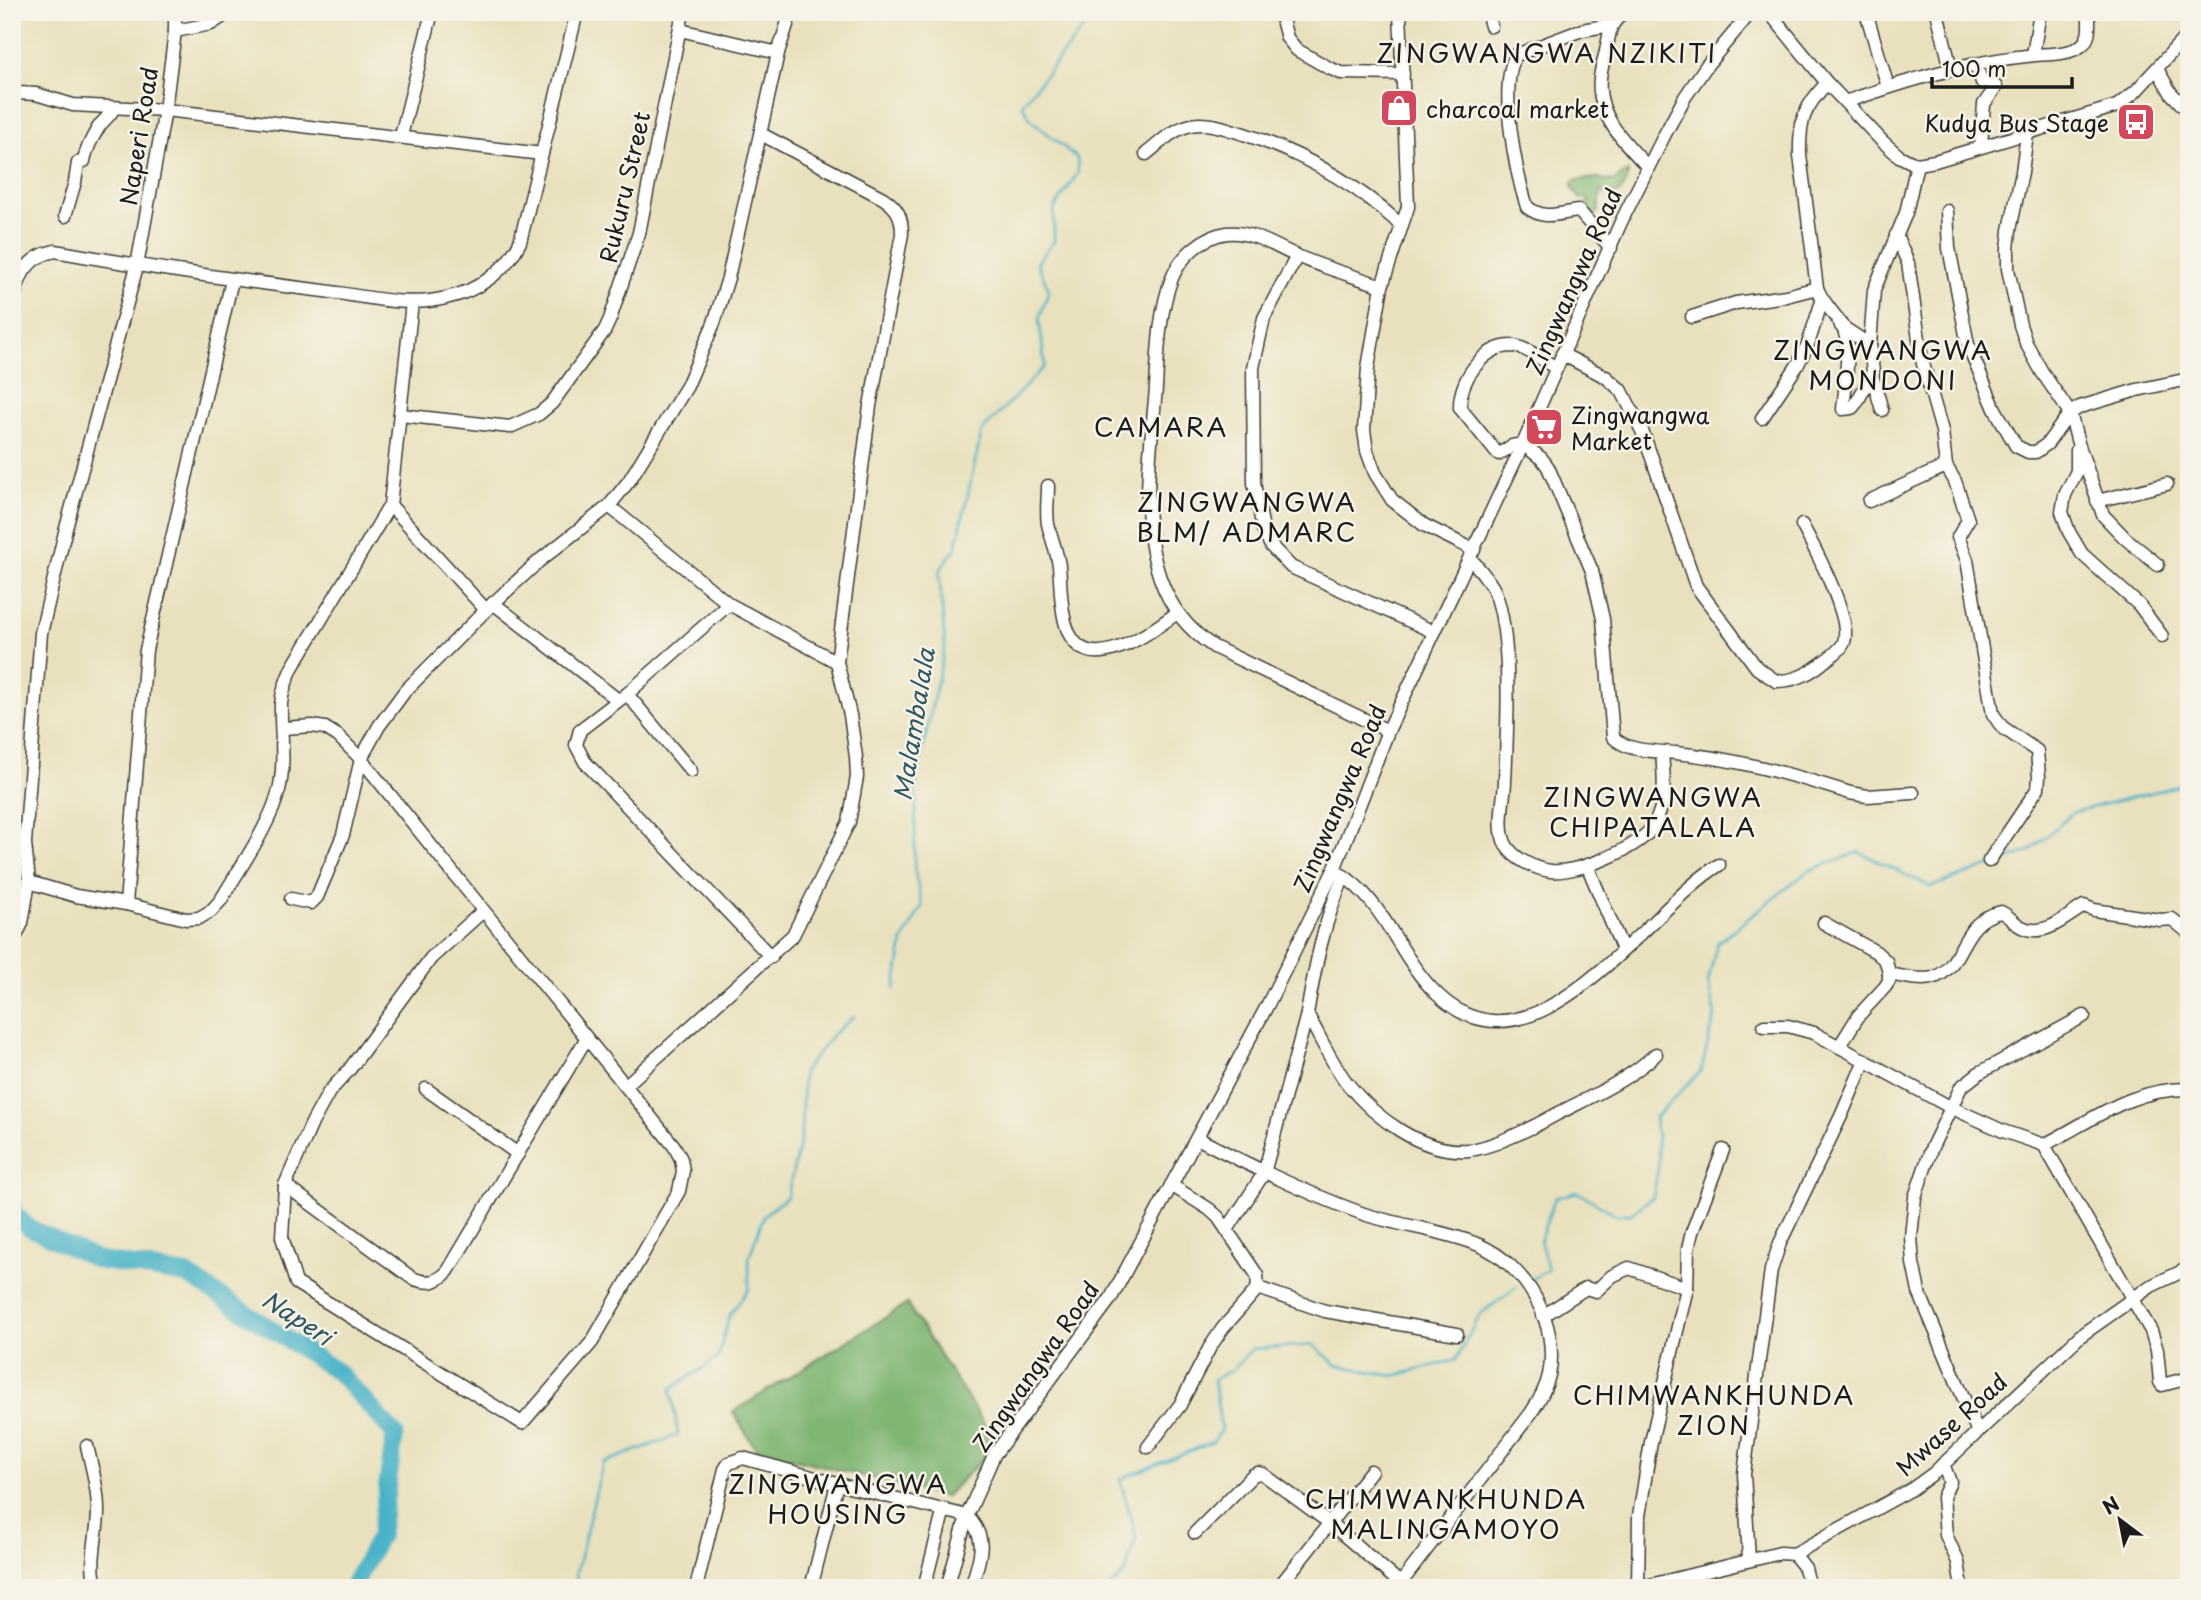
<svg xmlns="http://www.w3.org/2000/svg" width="2201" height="1600" font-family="'Playpen Sans',sans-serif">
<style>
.forest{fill:#7fb672;stroke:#4e6947;stroke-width:2}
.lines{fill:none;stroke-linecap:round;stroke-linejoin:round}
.stream{stroke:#49b2c8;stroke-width:2.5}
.river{stroke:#49b2c8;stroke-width:18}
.minor-casing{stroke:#3b3a34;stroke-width:15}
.minor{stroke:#fff;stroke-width:12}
.labels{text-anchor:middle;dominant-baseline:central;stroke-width:5;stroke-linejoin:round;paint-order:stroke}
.poi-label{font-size:23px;fill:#1c1c1c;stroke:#f7f3e8;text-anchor:start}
.street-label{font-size:23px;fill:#1c1c1c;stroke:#f7f3e8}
.water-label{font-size:24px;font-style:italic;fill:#2e5861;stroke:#f7f3e8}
.quarter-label{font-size:26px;letter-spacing:2px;fill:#1c1c1c;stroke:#f7f3e8}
</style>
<rect width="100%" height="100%" fill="#f7f3e8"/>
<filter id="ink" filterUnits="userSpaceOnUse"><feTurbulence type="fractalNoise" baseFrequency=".0143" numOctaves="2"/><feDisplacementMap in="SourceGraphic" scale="14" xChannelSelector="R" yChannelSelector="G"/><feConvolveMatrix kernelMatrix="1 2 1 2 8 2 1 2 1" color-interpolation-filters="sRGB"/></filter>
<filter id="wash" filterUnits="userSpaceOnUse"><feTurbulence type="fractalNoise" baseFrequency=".00686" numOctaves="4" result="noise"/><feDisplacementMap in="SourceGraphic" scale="28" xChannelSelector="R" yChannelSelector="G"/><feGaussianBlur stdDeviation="1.57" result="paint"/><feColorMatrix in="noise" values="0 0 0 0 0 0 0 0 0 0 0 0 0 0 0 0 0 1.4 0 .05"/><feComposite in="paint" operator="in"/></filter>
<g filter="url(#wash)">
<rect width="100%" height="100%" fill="#e9e1bd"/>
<g class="forest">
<path d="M 1628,172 C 1628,188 1617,201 1601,192 L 1598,213 L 1591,214 L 1583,211 L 1584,204 L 1590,202 L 1586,198 L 1580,199 L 1571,185 L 1575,180 L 1598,178 L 1613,181 Z"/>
<path d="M 907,1304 L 997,1444 L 945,1497 L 756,1449 L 733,1412 Z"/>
</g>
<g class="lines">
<g class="stream">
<path d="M 895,989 L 903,941 L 922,906 L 914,867 L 917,776 L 945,646 L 939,571 L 956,548 L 982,431 L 1045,366 L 1039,319 L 1049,290 L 1037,263 L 1054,241 L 1054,209 L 1078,173 L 1077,158 L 1031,120 L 1022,104 L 1086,25 L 1093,12"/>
<path d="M 1530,1280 L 1548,1270 L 1540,1240 L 1555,1198 L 1577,1192 L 1617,1215 L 1631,1214 L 1653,1197 L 1659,1162 L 1655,1117 L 1701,1071 L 1715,1016 L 1708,982 L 1717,943 L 1808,871 L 1859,852 L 1931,887 L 2030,851 L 2074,812 L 2189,783"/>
<path d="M 577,1588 L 576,1573 L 603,1463 L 678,1435 L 671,1389 L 718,1358 L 729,1316 L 749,1289 L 749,1258 L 764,1215 L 787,1197 L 801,1137 L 803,1072 L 834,1033 L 854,1017"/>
<path d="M 1109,1588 L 1126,1572 L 1136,1536 L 1120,1479 L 1213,1442 L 1221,1430 L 1214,1379 L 1232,1370 L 1252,1349 L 1313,1345 L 1337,1365 L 1393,1376 L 1456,1360 L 1480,1314 L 1517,1287"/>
</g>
<path class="river" d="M 12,1207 L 14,1213 L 28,1227 L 97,1260 L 187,1275 L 338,1372 L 395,1434 L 380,1535 L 352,1588"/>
</g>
</g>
<g filter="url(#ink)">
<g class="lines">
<defs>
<g id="minor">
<path d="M 1280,12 L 1287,38 L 1297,50 L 1329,68 L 1341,73 L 1403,74"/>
<path d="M 1400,12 L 1408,207 L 1382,286 L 1368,368 L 1364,430 L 1367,451 L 1375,473 L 1392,500 L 1424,525 L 1474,550"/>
<path d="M 1487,12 L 1491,26"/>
<path d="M 1623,12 C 1607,29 1611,29 1606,51 C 1604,60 1601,69 1600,78 C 1596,115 1624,142 1648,167"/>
<path d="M 1769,12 L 1827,83 L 1882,141 L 1899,156 L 1911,162 L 1917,164 L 1935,161 L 2117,106 L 2135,92 L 2189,33"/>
<path d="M 1866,12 L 1888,87"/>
<path d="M 1937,12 L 1951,69"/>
<path d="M 1611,25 L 1582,30 L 1516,55 C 1498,86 1516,173 1527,207 C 1545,221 1558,213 1579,211 L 1611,248"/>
<path d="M 680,30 L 778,53"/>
<path d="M 175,31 L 211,24 L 230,12"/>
<path d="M 2033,55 L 2040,12"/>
<path d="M 1976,66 L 1982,82 L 1990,81 L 1996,87 L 1984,104 L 1981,146"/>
<path d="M 2157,69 L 2171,93 L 2189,112"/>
<path d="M 1827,83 C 1804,107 1799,121 1800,155 L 1817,288 C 1823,305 1837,314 1844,330 C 1851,346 1845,390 1843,409 L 1852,408 L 1857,402 L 1873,372 L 1870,345 L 1874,290 L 1906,213 L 1917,164"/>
<path d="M 12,95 L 18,93 L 36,94 L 73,105 L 165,110 L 542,154"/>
<path d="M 1845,102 C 1906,81 1970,61 2035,55 C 2049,54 2070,55 2082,45 C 2090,38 2089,29 2089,19"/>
<path d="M 2027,134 L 2022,172 L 2010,230 L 2008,249 L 2008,269 L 2020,325 L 2026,343 L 2042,372 L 2070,413 L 2078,443 L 2103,515 L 2125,538 L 2158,565"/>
<path d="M 401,136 L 432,12"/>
<path d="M 1146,154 C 1160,143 1173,129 1191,125 C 1208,121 1228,129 1244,134 C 1302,153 1356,184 1401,225"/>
<path d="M 1947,211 L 1949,248 L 1968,345 L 1995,409 L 2016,446 L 2028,452 L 2036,452 L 2047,444 L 2070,413 L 2080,407 L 2137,390 L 2189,379"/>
<path d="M 65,216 L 75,182 L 78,163 L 84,161 C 86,148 93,136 100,125 C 106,118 109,117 114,108"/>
<path d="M 1896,235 L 1908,263 L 1922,360 L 1942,431 L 1946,466 L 1955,481 L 1968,520 L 1958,537 L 1967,560 L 1993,714 L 2002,727 L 2037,751 L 2039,777 L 2038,788 L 1989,861"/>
<path d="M 1297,256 L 1264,318 L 1253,368 L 1254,483 L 1263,529 L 1271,546 L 1291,567 L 1434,632"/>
<path d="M 1382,286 C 1354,276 1324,268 1297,256 C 1276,247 1251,230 1227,233 C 1203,236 1181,256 1172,278 C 1159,311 1158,353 1156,388 C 1151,449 1139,518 1160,578 C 1170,607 1188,630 1214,647 L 1388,731"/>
<path d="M 12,304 C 19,277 25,257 55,251 C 144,267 234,280 324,291 C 364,296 407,308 446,298 C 478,291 506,271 520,242 L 577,12"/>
<path d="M 1692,317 L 1736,303 L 1786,296 L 1817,288"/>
<path d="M 1841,326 L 1870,345"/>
<path d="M 1562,354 L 1606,377 L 1622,391 L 1642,431 L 1653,461 L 1696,586 L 1757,668 L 1776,681 C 1794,681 1807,675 1821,664 C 1828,658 1841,651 1844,642 C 1852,618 1814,547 1802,525"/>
<path d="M 1555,367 C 1543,361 1526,346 1511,346 C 1482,347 1459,381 1460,408 L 1496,452 L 1499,454 L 1512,446 L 1523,444 L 1542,459 L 1548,467 L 1592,571 L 1603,619 L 1613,737 C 1627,752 1656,751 1675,753 C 1734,758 1794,775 1850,793 L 1867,796 L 1913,793"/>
<path d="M 1872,375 L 1882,410"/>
<path d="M 400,415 L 510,427 L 539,414 L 552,403 L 605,330 L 610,319 L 639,233 L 683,12"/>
<path d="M 1762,418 L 1797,366 L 1808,344 L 1822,301"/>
<path d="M 2077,450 L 2077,471 L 2065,495 L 2062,512 L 2069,532 L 2082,554 L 2139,605 L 2162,636"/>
<path d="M 1048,486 C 1048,498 1046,512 1048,524 C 1051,538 1057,551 1059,566 C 1061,585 1060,606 1066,625 C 1083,683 1149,633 1177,613"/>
<path d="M 1869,501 L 1946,466"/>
<path d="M 2097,501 L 2167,484"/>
<path d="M 390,505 L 486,610"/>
<path d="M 609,506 L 729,604 L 837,662"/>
<path d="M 1470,558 C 1479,569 1489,579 1495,592 C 1513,637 1507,733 1505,782 C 1504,801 1497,828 1506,845 C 1514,859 1535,869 1551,871 C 1577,874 1641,848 1654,825 C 1667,802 1664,778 1662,753"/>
<path d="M 493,603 L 618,700"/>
<path d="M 729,604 L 627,694 L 580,730 L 576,745 L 585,762 L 771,957"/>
<path d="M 627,694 L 691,771"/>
<path d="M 284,728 L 312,726 L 325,728 L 338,736 L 361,759 L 674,1146 L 681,1159 L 683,1171 L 679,1191 L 592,1342 L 522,1423 L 296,1283 L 282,1237 L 285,1185 L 312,1123 L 329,1092 L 349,1070 L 431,958 L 483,911"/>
<path d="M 1587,865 L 1623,950"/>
<path d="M 1337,872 C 1386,900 1398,958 1438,995 C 1535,1087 1646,910 1719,865"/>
<path d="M 1344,876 C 1324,921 1315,966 1307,1014 C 1320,1037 1331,1062 1347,1083 C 1374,1117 1422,1154 1469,1150 C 1492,1148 1536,1126 1557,1114 C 1592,1096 1627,1081 1656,1054"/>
<path d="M 29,882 L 76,896 L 126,904 L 186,919 L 199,918 L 211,911 L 221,900 C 240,867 270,826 279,790 C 286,761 280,732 281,704 C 282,691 287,679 292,668 L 390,505 L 412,302"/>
<path d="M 291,899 L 311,903 L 317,897 L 343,835 L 361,759 L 379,726 L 405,691 L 486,610 L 539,561 L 609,506 L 629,481 L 687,386 L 714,323 L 728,278 L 778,53 L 791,12"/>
<path d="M 126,904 L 146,650 L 232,280"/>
<path d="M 1824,923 L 1876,952 L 1886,961 L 1889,973 L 1889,981 L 1885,987 L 1859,1015 L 1839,1047"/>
<path d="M 12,944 L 22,923 L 29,882 L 25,843 L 41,633 L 65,532 L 137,266 L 165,110 L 175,31 L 175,12"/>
<path d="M 1889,974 C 1902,976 1919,981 1932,978 C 1965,969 1958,921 2001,912 C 2010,916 2015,925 2024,928 C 2046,937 2067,916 2084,906 L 2094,910 L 2160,920 L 2172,919 L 2189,933"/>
<path d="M 1764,1026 L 1788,1026 L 1814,1033 L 1950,1107 L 2003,1131 L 2044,1145 L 2151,1331 L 2157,1350 L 2160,1382 L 2162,1385 L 2189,1378"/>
<path d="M 626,1085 L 793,935 L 849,822 L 857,777 L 856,757 L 850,715 L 837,662 L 870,406 L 902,234 C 902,217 898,208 883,198 L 761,134"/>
<path d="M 426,1089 L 518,1154"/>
<path d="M 1197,1138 C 1250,1166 1304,1192 1361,1213 C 1398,1226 1444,1230 1479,1245 C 1526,1265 1560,1324 1549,1375 C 1546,1389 1539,1401 1531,1413 L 1397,1588"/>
<path d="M 2044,1145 C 2093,1120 2131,1088 2189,1089"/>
<path d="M 1723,1150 L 1692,1232 L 1688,1249 L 1687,1288 L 1651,1442 L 1639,1516 L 1638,1588 L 1780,1553 L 1794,1554 L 1912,1489 L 1934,1473 L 2080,1336 L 2151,1286 L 2189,1268"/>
<path d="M 285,1185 L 412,1278 C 427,1284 436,1284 448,1271 L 586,1039"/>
<path d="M 1227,1230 L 1264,1173 L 1307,1014"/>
<path d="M 1258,1288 L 1325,1311 L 1457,1334"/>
<path d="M 1543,1316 L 1586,1288 L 1596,1291 L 1612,1276 L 1629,1268 L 1687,1288"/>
<path d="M 1977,1430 L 1919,1292 L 1913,1263 L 1911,1237 L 1915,1197 L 1932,1147 L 1961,1087 L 1979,1073 L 2084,1016"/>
<path d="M 87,1446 C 92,1468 98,1489 98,1511 C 98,1536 88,1564 97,1588"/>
<path d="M 1148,1447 L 1180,1405 L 1210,1347 L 1223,1328 L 1258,1288 L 1257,1275 L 1218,1217 L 1209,1209 L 1171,1185"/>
<path d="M 1943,1464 L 1950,1482 L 1943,1497 L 1946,1535 L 1958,1562 L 1962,1588"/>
<path d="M 1195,1533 L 1253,1475 L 1258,1473 L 1263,1474 L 1331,1524 L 1406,1588"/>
<path d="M 1794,1554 L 1805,1568 L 1810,1588"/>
<path d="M 1749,1560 L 1744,1474 L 1771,1270 L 1780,1243 L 1842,1114 L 1865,1060"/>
<path d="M 696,1588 L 725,1469 L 729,1463 L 743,1458 L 837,1484 L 967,1516 C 990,1540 979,1559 971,1588"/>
<path d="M 811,1588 L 837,1484"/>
<path d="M 924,1588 L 944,1509"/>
<path d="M 947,1588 L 967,1516 L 994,1455 L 1111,1298 L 1267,1006 L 1334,870 L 1388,731 L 1523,444 L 1621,222 L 1665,134 L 1685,97 L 1707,65 L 1751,12"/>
<path d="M 1278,1588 L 1371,1471"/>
</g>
</defs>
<use href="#minor" class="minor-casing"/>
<use href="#minor" class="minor"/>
</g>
</g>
<defs>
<symbol id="shop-square" viewBox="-11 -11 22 22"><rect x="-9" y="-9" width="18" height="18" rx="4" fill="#d1495b" stroke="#f7f3e8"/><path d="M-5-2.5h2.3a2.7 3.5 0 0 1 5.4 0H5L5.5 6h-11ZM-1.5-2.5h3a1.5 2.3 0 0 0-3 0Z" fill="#fff"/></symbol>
<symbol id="bus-square" viewBox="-11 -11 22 22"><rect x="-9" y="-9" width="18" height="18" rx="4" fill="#d1495b" stroke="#f7f3e8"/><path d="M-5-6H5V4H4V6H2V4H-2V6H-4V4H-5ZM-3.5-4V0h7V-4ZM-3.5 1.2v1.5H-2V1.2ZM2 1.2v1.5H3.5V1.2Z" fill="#fff"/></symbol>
<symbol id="supermarket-square" viewBox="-11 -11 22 22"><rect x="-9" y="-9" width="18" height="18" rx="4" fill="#d1495b" stroke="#f7f3e8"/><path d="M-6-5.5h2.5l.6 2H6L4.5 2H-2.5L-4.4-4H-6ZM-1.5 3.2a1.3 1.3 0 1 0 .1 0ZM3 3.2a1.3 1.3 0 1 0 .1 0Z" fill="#fff"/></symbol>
</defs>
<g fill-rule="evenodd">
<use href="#shop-square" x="1377" y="86" width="44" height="44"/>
<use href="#bus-square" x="2114" y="100" width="44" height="44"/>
<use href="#supermarket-square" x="1522" y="405" width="44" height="44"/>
</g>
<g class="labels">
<g class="poi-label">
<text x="1426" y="108">charcoal market</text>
<text x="2109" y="122" text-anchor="end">Kudya Bus Stage</text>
<text x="1571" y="414">Zingwangwa<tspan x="1571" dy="26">Market</tspan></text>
</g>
<g class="street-label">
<text transform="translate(138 136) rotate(-81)">Naperi Road</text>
<text transform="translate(624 187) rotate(-77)">Rukuru Street</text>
<text transform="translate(1573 281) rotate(-66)">Zingwangwa Road</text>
<text transform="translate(1339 798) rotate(-67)">Zingwangwa Road</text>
<text transform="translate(1035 1366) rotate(-55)">Zingwangwa Road</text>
<text transform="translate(1951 1424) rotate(-42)">Mwase Road</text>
</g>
<g class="water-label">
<text transform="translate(913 724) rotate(-81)">Malambalala</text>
<text transform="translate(298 1317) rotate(33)">Naperi</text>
</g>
<g class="quarter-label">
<text x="1547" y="52">ZINGWANGWA NZIKITI</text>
<text x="1883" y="349">ZINGWANGWA<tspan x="1883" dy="30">MONDONI</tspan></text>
<text x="1161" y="426">CAMARA</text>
<text x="1247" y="501">ZINGWANGWA<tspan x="1247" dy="30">BLM/ ADMARC</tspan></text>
<text x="1653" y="796">ZINGWANGWA<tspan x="1653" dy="30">CHIPATALALA</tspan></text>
<text x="1714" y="1394">CHIMWANKHUNDA<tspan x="1714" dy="30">ZION</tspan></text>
<text x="838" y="1483">ZINGWANGWA<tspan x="838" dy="30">HOUSING</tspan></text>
<text x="1446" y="1498">CHIMWANKHUNDA<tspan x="1446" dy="30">MALINGAMOYO</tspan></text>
</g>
</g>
<rect width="2201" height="1600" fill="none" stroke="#f7f3e8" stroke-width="42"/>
<g transform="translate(2120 1520) rotate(328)" stroke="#f7f3e8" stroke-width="5" paint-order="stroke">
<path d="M0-5L12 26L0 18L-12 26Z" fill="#1c1c1c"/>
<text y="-10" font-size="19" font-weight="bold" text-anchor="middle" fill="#1c1c1c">N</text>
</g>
<path d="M1932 77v10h140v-10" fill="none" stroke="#1c1c1c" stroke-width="3.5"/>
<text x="1942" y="77" font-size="21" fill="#1c1c1c" stroke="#f7f3e8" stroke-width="5" paint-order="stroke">100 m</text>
</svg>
